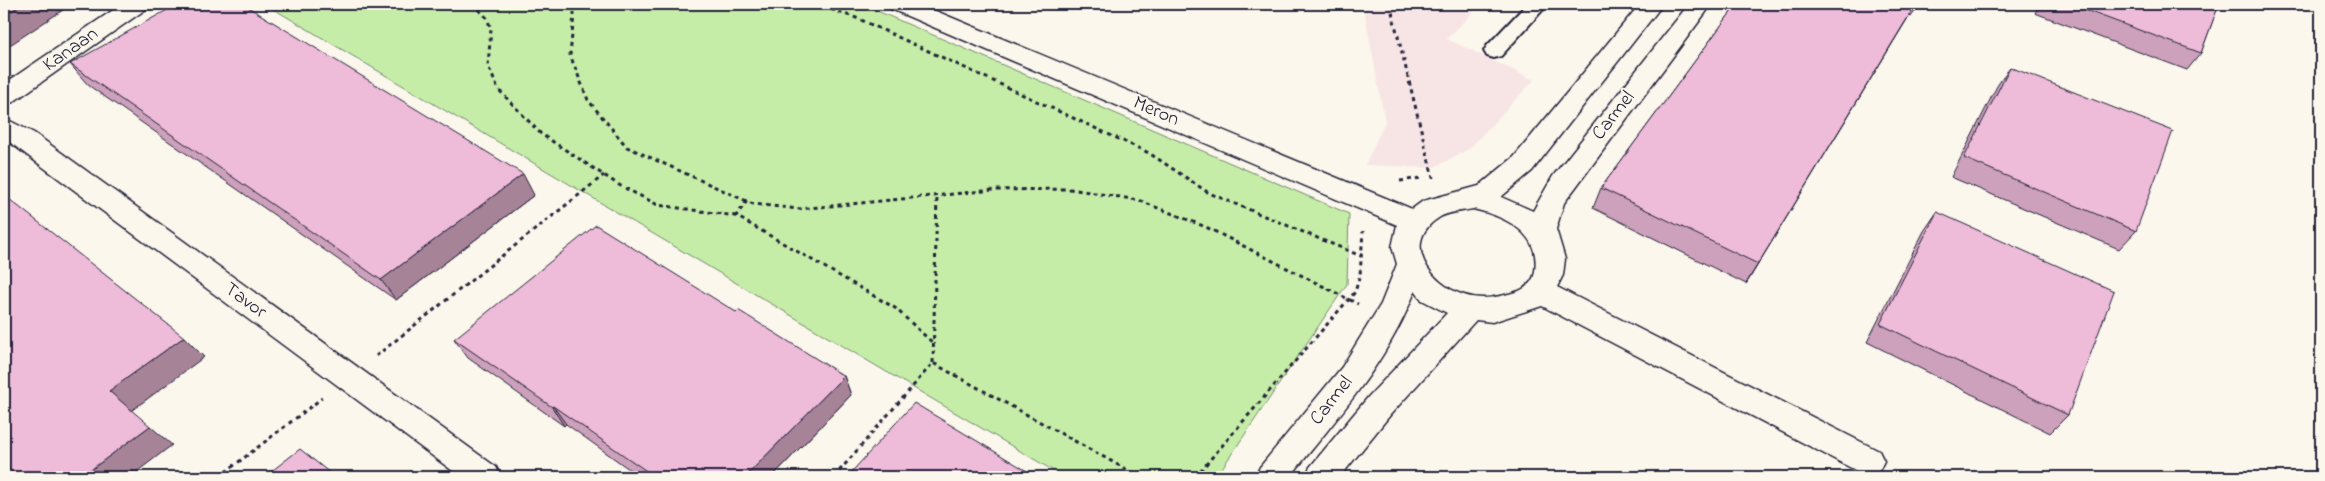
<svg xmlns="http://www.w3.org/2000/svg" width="2325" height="481" font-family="'Indie Flower',sans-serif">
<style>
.built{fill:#f7e5e6}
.green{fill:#c5eda7;stroke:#748871}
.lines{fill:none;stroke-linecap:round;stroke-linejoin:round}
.service-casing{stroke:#22223b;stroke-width:4}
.minor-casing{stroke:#22223b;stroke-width:3}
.path{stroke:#22223b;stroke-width:3;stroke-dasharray:4 4;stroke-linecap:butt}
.service{fill:#fbf7ec;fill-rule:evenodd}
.minor{fill:#fbf7ec;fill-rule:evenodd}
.wall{fill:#cda1bb;stroke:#22223b}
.shaded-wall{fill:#a78398;stroke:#22223b}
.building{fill:#eebbd9;stroke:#22223b}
.labels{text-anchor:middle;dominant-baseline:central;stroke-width:4;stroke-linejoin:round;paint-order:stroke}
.street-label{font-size:20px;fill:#22223b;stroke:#fbf7ec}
</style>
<rect width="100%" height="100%" fill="#fbf7ec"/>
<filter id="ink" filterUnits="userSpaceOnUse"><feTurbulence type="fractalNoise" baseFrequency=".02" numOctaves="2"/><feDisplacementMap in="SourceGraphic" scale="10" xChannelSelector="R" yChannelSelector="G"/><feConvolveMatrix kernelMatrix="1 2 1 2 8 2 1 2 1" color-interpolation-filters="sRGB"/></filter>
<g filter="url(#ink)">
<path class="built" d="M 1363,4 L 1481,4 L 1447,39 L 1534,80 L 1469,149 L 1433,168 L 1365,165 L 1385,122 Z"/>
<path class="green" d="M 265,4 L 861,4 L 1349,214 L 1347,284 L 1216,477 L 1064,477 Z"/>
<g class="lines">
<defs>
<path id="service" d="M 1527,4 L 1548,4 L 1501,56 L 1494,58 L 1487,56 L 1484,51 L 1487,46 Z"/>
<g id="minor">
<path d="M 122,4 L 150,4 L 146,9 L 13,102 L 4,105 L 4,84 Z"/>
<path d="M 887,4 L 919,4 L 1412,209 L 1423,201 L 1479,186 L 1514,157 L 1640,4 L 1663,4 L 1532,171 L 1501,197 L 1533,211 L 1553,176 L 1689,4 L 1712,4 L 1564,203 L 1556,229 L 1565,259 L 1563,275 L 1557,287 L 1879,451 L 1884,461 L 1879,471 L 1868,475 L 1857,471 L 1542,306 L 1492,322 L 1476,320 L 1391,414 L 1340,477 L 1305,477 L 1310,467 L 1369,396 L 1447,313 L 1422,300 L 1415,291 C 1388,362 1336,419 1290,477 L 1255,477 L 1260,467 L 1342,367 L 1381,304 L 1397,264 L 1392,247 L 1397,225 L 891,9 ZM 1473,209 C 1505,216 1541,233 1535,271 C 1534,281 1526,289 1516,292 C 1499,297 1482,301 1464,295 C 1429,284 1400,241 1440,217 C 1448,212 1463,211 1473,209 Z"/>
<path d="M 4,118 L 34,133 L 496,467 L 501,477 L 461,477 L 4,138 Z"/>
</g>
</defs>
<use href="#service" class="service-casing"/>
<use href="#minor" class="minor-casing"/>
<g class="path">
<path d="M 473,4 L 487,18 L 491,29 L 488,66 L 498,89 L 541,134 L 619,185 L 658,205 L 736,216"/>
<path d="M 575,4 L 570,55 L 588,100 L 627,147 L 753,204 L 799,209 L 994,190 L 1070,189 L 1138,200 L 1206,227 L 1358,304"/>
<path d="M 816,4 L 859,19 L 1149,153 L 1209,193 L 1361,256"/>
<path d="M 1390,4 L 1433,178"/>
<path d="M 1400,181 L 1421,178"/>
<path d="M 747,201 L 736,216 L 895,308 L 934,344"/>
<path d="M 376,356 L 604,175"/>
<path d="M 933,363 L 937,196"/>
<path d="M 219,477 L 322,398"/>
<path d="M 834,477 L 933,363 L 1140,477"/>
<path d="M 1195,477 L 1355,292 L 1360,275 L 1363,231"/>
</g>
<use href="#service" class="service"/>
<use href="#minor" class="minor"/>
</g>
<g class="wall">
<path d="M 1737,4 L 1920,4 L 1911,17 L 1909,16 L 1746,284 L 1593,208 L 1601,188 Z"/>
<path d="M 2040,4 L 2219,4 L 2201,53 L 2187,70 L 2035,13 Z"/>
<path d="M 70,64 L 534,195 L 396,300 L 88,85 Z"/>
<path d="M 2010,67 L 2136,231 L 2119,249 L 1951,177 L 1997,86 Z"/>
<path d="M 1937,212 L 2068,415 L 2050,433 L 1867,342 L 1924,231 Z"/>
<path d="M 736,312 L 844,376 L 851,395 L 772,477 L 640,477 L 566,424 L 564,426 L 468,358 L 454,339 Z"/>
</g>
<g class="shaded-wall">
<path d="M 22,4 L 72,4 L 4,49 L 4,16 Z"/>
<path d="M 1916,4 L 1909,16 L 1746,284 L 1758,264 Z"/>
<path d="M 523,174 L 534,195 L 396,300 L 381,280 Z"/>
<path d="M 184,337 L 204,357 L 131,411 L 109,391 Z"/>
<path d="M 844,376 L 851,395 L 772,477 L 745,477 Z"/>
<path d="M 553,406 L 566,424 L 564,426 L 552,407 Z"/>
<path d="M 150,426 L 172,445 L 130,477 L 81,477 Z"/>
</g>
<g class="building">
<path d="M 4,4 L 22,4 L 4,16 Z"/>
<path d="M 178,4 L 243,4 L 523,174 L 381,280 L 70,64 Z"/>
<path d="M 1737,4 L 1916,4 L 1758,264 L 1601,188 Z"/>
<path d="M 2069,4 L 2219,4 L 2201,53 Z"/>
<path d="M 2010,67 L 2173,131 L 2136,231 L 1964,158 Z"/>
<path d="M 4,195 L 184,337 L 109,391 L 150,426 L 81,477 L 18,477 L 4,464 Z"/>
<path d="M 1937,212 L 2114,291 L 2068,415 L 1880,324 Z"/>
<path d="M 596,225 L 736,312 L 738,310 L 844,376 L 745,477 L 655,477 L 553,406 L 552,407 L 454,339 Z"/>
<path d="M 914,403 L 1037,477 L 847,477 Z"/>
<path d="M 300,449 L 335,477 L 264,477 Z"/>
</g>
</g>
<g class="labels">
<g class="street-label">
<text transform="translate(71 50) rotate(-35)">Kanaan</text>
<text transform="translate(1156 112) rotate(23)">Meron</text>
<text transform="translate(1614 116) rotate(-52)">Carmel</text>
<text transform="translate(245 301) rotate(36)">Tavor</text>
<text transform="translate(1332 401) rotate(-52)">Carmel</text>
</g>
</g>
<rect width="2325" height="481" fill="none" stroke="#fbf7ec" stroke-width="20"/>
<rect x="10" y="10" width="2305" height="461" fill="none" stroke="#22223b" stroke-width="2" filter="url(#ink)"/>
</svg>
